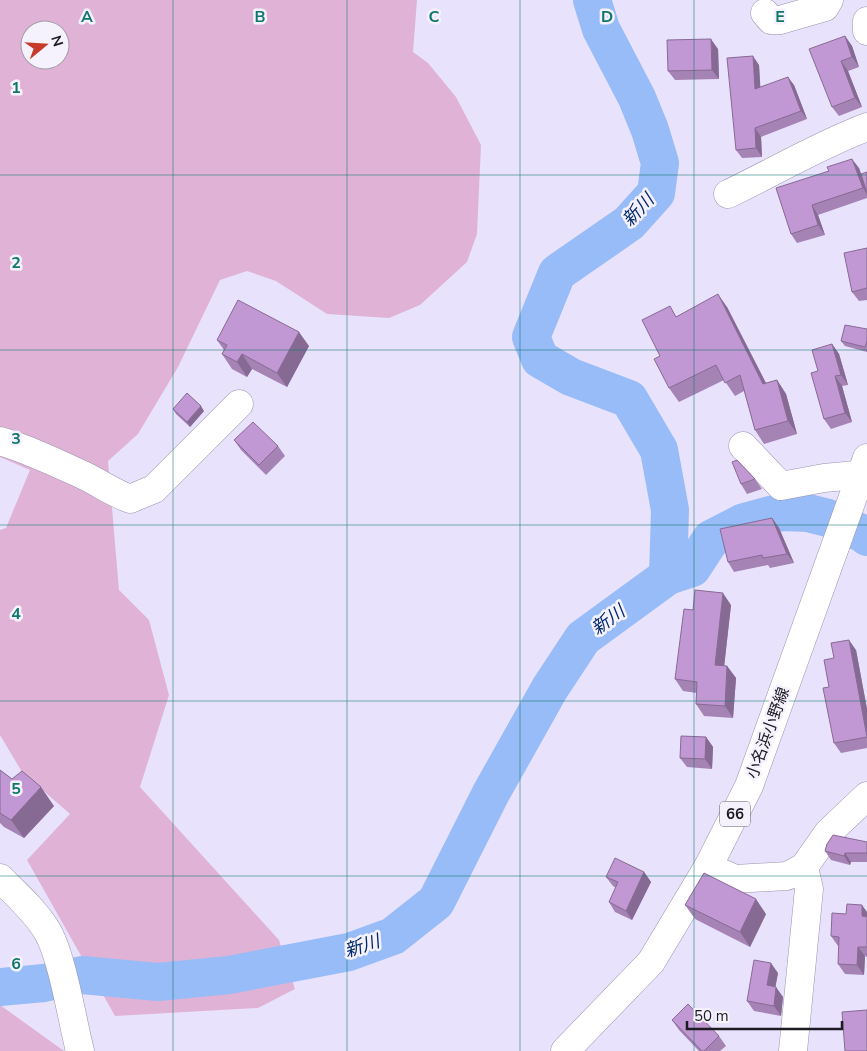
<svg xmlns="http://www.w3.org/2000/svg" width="867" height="1051" font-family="'Nunito Sans','Noto Sans JP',sans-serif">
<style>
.green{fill:#e0b3d6;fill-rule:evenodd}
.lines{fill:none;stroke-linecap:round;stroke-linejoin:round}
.river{stroke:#97bcf8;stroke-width:38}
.minor-casing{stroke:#9a93ac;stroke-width:29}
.major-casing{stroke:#9a93ac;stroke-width:29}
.minor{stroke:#fff;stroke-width:28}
.major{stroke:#fff;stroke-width:28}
.wall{fill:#a683b5}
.shaded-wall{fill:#876a94}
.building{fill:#c198d3;stroke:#876a94}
.grid{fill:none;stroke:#0f766e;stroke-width:1;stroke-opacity:0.55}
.labels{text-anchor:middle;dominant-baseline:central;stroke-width:5;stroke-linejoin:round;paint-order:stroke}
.shield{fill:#f5f2fd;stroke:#5e5c65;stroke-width:1}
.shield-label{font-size:15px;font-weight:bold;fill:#1d1b24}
.street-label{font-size:16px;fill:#1d1b24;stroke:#f5f2fd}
.water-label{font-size:18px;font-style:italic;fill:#002a6d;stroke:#f5f2fd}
.grid-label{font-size:16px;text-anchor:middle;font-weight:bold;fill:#0f766e;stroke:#f5f2fd;stroke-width:5;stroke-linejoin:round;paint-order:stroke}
</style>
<rect width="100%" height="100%" fill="#e9e2fd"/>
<g class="green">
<path d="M 0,0 L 417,0 L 413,52 L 428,63 L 456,97 L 481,145 L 477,234 L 467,262 L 420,305 L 389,318 L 327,314 L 276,281 L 247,271 L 220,280 L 178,367 L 138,434 L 108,461 L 119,590 L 149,620 L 169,695 L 140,787 L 279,940 L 295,989 L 258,1008 L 115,1016 L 27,860 L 70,814 L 22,772 L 0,735 L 0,530 L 6,528 L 30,470 L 0,457 ZM 30,30 L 60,30 L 60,60 L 30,60 Z"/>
<path d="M 0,1005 L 64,1051 L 0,1051 Z"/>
</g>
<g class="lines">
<g class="river">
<path d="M 592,0 L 601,29 L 637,98 L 650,130 L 660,163 L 656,193 L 629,223 L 557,273 L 531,337 L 540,359 L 571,377 L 629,399 L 659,450 L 670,510 L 668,576"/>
<path d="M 0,987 L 44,983 L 82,975 L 158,982 L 229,975 L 349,952 L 393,936 L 436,902 L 491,793 L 550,688 L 583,638 L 668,576 L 692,568 L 711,539 L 744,522 L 782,512 L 808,513 L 828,518 L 866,535 L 867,537"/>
</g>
<defs>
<g id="minor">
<path d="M 765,13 L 771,20 L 780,20 L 825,7 L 829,0"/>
<path d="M 867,21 L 867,31"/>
<path d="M 728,194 C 774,172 819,145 867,127"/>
<path d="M 0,441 C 30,450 57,463 85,476 C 101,484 114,493 130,499 L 154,489 L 239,404"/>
<path d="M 743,446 L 781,486 L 824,478 L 867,474"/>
<path d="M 708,867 L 735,879 L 787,876 L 804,867 L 828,833 L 867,796"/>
<path d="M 0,878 C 16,894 34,910 46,929 C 62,954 72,1020 80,1051"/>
<path d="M 793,1051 L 809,889 L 804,867"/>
</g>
<path id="major" d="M 565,1051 L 651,962 L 708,867 L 749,786 L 867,458"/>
</defs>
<use href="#minor" class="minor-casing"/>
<use href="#major" class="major-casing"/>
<use href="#minor" class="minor"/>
<use href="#major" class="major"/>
</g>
<g class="wall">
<path d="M 845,36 L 852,46 L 859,67 L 848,71 L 862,107 L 839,116 L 832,107 Z"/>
<path d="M 718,49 L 719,79 L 675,80 L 668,71 Z"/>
<path d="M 759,65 L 760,87 L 794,85 L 807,119 L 761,137 L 762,157 L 742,158 L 736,150 Z"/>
<path d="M 859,168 L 862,177 L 867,172 L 867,198 L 818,215 L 825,235 L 797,243 L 791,234 L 776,188 Z"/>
<path d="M 867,248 L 867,300 L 859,301 L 852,292 Z"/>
<path d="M 727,307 L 766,383 L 777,380 L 786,394 L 797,434 L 764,444 L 755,430 L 744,391 L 735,396 L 724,380 L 679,402 L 669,388 L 660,356 L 677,316 Z"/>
<path d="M 867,329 L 867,352 L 845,346 L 841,341 Z"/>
<path d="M 217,340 L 309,346 L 287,387 L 252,369 L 247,377 L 232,369 L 222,354 L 224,350 Z"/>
<path d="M 832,344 L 839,354 L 848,385 L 842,386 L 852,422 L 831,429 L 824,419 Z"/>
<path d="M 173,409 L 204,411 L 190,427 L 176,414 Z"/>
<path d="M 234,440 L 278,446 L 285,456 L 266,475 L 241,450 Z"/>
<path d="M 755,479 L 762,489 L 747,494 L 741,484 Z"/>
<path d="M 772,518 L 779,528 L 794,563 L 770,568 L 768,565 L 734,572 L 728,562 Z"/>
<path d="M 731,605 L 724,666 L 727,666 L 736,678 L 733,718 L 704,716 L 696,704 L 697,693 L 683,691 L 675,679 L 693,610 Z"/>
<path d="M 856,650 L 867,709 L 867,748 L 841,753 L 834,743 L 829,687 L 834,658 Z"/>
<path d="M 706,737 L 713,747 L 712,769 L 687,767 L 680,758 Z"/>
<path d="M 0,770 L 12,779 L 54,806 L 24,838 L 4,827 L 0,823 Z"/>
<path d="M 867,842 L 867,862 L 851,862 L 850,865 L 831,860 L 825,851 Z"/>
<path d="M 644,872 L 651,882 L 632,920 L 615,912 L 609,902 L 616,888 L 613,886 L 606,877 Z"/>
<path d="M 685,905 L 766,914 L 750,947 L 695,919 Z"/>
<path d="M 867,912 L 867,957 L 865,956 L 864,975 L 845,974 L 838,964 L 839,946 L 838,946 L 831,936 L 846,914 Z"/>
<path d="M 778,973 L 775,987 L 783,997 L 781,1016 L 754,1011 L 747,1001 Z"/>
<path d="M 672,1020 L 719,1036 L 726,1046 L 720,1051 L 699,1051 L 679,1030 Z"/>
</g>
<g class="shaded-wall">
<path d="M 845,36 L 852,46 L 859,67 L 852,57 Z"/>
<path d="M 711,39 L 718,49 L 719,79 L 712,70 Z"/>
<path d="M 753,56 L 759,65 L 761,97 L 755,89 Z"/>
<path d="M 841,61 L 848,71 L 862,107 L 855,98 Z"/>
<path d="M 788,77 L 794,85 L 807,119 L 801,111 Z"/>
<path d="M 755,128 L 761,137 L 762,157 L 756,148 Z"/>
<path d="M 852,159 L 859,168 L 867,191 L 867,194 L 863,188 Z"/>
<path d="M 812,205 L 818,215 L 825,235 L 818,225 Z"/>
<path d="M 718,294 L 727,307 L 773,397 L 763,384 Z"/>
<path d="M 299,332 L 309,346 L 287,387 L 277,373 Z"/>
<path d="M 832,344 L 839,354 L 848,385 L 841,375 Z"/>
<path d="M 242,354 L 252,369 L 247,377 L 237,362 Z"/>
<path d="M 835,376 L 842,386 L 852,422 L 845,413 Z"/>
<path d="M 777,380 L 786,394 L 797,434 L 788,421 Z"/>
<path d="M 201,406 L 204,411 L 190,427 L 187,422 Z"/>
<path d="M 772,518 L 779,528 L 794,563 L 787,554 Z"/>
<path d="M 723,593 L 731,605 L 723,677 L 715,665 Z"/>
<path d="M 849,640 L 856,650 L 867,709 L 867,736 Z"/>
<path d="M 727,666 L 736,678 L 733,718 L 725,706 Z"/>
<path d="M 706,737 L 713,747 L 712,769 L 705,759 Z"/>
<path d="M 41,787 L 54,806 L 24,838 L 11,820 Z"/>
<path d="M 845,853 L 851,862 L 850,865 L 844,856 Z"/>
<path d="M 644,872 L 651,882 L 632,920 L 626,911 Z"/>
<path d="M 756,899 L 766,914 L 750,947 L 740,932 Z"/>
<path d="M 862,905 L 867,912 L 867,924 L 862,916 Z"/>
<path d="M 858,947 L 865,956 L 864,975 L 857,965 Z"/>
<path d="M 771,963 L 778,973 L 774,995 L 767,985 Z"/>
<path d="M 776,987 L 783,997 L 781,1016 L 774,1006 Z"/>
</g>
<g class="building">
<path d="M 845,36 L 852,57 L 841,61 L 855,98 L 832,107 L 809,49 Z"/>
<path d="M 711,39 L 712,70 L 668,71 L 667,40 Z"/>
<path d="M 753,56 L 755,89 L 788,77 L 801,111 L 755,128 L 756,148 L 736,150 L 727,58 Z"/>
<path d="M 852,159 L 863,188 L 812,205 L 818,225 L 791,234 L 776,188 L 829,171 L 827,167 Z"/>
<path d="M 867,172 L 867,193 L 861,174 Z"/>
<path d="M 867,248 L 867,288 L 852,292 L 844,253 Z"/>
<path d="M 718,294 L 763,384 L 777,380 L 788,421 L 755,430 L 740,375 L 725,383 L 716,365 L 669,388 L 654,359 L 660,356 L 642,320 L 670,306 L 676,317 Z"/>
<path d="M 238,300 L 299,332 L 277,373 L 242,354 L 237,362 L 222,354 L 227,345 L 217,340 Z"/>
<path d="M 845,325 L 867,329 L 867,341 L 865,347 L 841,341 Z"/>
<path d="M 832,344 L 841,375 L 835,376 L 845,413 L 824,419 L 811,373 L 818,371 L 812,350 Z"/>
<path d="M 187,393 L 201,406 L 187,422 L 173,409 Z"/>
<path d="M 253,422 L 278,446 L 259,465 L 234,440 Z"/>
<path d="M 737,460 L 755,479 L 741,484 L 732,462 Z"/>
<path d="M 772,518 L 787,554 L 763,558 L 762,555 L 728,562 L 720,529 Z"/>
<path d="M 695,590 L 723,593 L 715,665 L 727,666 L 725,706 L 696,704 L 697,682 L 675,679 L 684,609 L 693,610 Z"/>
<path d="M 849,640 L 867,737 L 834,743 L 823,688 L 829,687 L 824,660 L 834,658 L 831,643 Z"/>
<path d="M 681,736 L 706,737 L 705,759 L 680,758 Z"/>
<path d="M 0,770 L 12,779 L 22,771 L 41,787 L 11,820 L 0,813 Z"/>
<path d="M 833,835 L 867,842 L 867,853 L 845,853 L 844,856 L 825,851 L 827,844 Z"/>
<path d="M 615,858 L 644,872 L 626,911 L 609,902 L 618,882 L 606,877 Z"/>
<path d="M 704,873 L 756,899 L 740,932 L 685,905 Z"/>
<path d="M 847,904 L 862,905 L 862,916 L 867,917 L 867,947 L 858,947 L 857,965 L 838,964 L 839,937 L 831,936 L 832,913 L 846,914 Z"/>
<path d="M 754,960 L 771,963 L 767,985 L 776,987 L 774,1006 L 747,1001 Z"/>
<path d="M 688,1004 L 719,1036 L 704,1051 L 702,1051 L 672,1020 Z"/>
<path d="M 867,1010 L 867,1051 L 845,1051 L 842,1012 Z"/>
</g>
<path class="grid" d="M 173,0 L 173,1051M 347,0 L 347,1051M 520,0 L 520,1051M 694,0 L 694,1051M 0,175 L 867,175M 0,350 L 867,350M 0,525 L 867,525M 0,701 L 867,701M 0,876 L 867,876"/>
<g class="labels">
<rect class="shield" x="720" y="801.5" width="30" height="25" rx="4"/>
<g class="shield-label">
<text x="735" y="814">66</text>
</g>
<g class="street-label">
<text transform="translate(768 733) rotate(-70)">小名浜小野線</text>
</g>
<g class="water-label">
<text transform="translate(638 210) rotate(-47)">新川</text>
<text transform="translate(608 620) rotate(-36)">新川</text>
<text transform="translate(362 946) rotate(-18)">新川</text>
</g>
</g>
<g class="grid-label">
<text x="87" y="22">A</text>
<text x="260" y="22">B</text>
<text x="434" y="22">C</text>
<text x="607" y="22">D</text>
<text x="780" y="22">E</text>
<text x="16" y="93">1</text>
<text x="16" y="268">2</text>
<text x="16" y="444">3</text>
<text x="16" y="619">4</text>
<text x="16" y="794">5</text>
<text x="16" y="969">6</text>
</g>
<g transform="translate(45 45) rotate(72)"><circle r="24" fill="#f5f2fd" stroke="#9f9ca6"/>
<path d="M0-4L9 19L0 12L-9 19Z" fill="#c73b29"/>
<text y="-8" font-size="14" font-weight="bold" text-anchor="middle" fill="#1d1b24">N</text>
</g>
<path d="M687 1021v8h155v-8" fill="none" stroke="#1d1b24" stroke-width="2.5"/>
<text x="694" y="1021" font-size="15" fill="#1d1b24" stroke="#f5f2fd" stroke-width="4" paint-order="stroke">50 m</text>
</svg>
